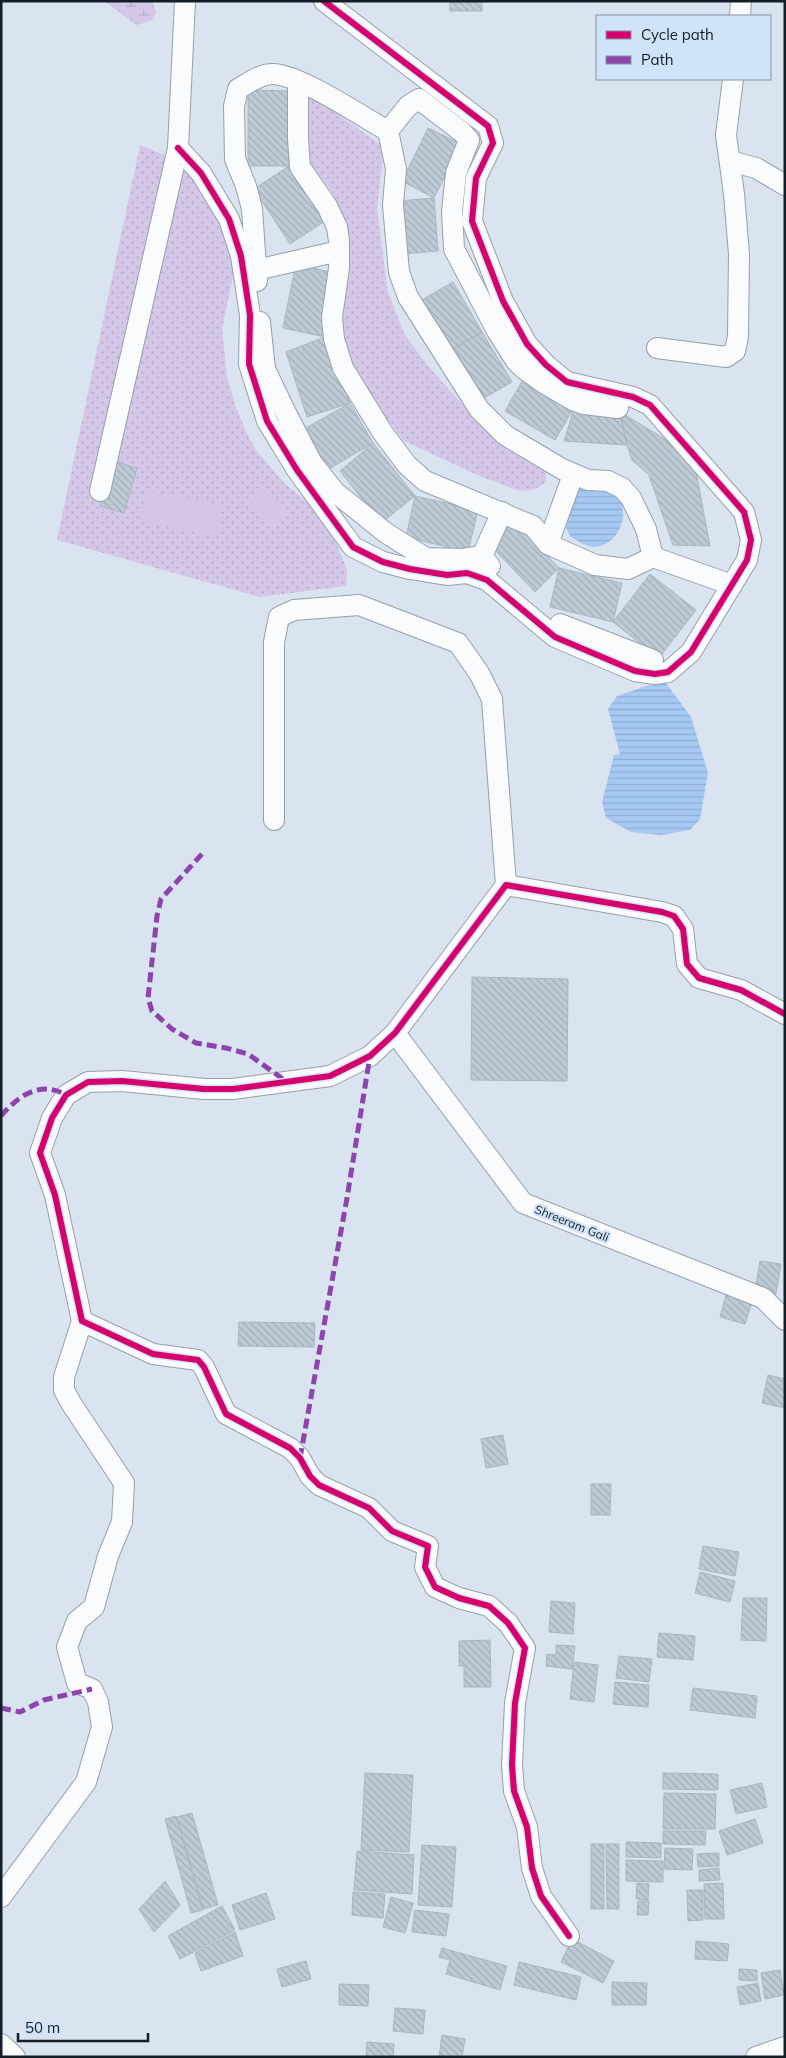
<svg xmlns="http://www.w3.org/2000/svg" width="786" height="2058" font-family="Mulish,sans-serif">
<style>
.grass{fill:url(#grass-dots)}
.wetland{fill:url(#wetland-marsh)}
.pitch{fill:#d4c7e8}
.water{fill:url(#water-rules)}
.building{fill:url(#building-back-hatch);stroke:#a9b6c0}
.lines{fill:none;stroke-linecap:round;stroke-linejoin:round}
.minor-casing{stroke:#96a0ab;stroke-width:22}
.minor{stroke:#f9fbfd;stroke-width:20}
.quiet{stroke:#8e44ad;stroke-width:5;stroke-dasharray:10 5;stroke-linecap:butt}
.cycleway-casing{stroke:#d1e3f9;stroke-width:9}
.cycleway{stroke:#d6006c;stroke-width:6}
.labels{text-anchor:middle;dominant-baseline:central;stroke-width:4.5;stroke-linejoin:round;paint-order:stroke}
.street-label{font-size:12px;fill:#131e2a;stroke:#d1e3f9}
</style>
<defs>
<pattern id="grass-dots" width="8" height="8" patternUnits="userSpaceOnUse" patternTransform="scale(1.25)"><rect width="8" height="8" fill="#d4c7e8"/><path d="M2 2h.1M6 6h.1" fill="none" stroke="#b5aac7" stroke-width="1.8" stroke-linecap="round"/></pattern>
<pattern id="wetland-marsh" width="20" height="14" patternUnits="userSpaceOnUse" patternTransform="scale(1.25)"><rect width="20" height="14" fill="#d4c7e8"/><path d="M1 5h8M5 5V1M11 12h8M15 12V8" fill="none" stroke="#b5aac7"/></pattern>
<pattern id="water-rules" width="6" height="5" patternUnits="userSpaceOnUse" patternTransform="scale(1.25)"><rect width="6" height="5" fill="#a6c9f3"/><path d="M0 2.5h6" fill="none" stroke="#8eacd0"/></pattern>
<pattern id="building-back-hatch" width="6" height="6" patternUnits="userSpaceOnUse" patternTransform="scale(1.25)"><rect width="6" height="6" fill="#becbd6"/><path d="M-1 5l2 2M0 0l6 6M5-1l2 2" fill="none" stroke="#a2aeb8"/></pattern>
</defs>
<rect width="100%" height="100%" fill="#dae4f0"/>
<g class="grass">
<path d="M 306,92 L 384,147 L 377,209 L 388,293 L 405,335 L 428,366 L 481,425 L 546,469 L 546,482 L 534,490 L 519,491 L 477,475 L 404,441 L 363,387 L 336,325 L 348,269 L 344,219 L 332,192 L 303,155 Z"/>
<path d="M 140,145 L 176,160 L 220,206 L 235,266 L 222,329 L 227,377 L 236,407 L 248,436 L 256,450 L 285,484 L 310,504 L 336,542 L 347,570 L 346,586 L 260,597 L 57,540 Z"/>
</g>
<path class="wetland" d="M 104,1 L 155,1 L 153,4 L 156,12 L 153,20 L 137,25 Z"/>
<g class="pitch">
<path d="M 263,489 L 288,511 L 273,528 L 248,507 Z"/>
<path d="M 146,491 L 222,505 L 217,536 L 140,522 Z"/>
</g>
<g class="water">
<path d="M 591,485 C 596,486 602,486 606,488 C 641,502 617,561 581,543 C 578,541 574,539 571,537 C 568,533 566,527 564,523 L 575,491 Z"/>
<path d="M 666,683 L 691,717 L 708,773 L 700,819 L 690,830 L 661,835 L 631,832 L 606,818 L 602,802 L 614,755 L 620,754 L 608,709 L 617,696 L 646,686 Z"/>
</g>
<g class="building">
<rect x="450" y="1" width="32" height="10"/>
<path d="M 248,90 L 290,91 L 289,166 L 248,166 Z"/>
<path d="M 428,128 L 461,144 L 434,198 L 402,181 Z"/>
<path d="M 289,166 L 325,221 L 290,244 L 254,189 Z"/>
<path d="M 434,198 L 438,251 L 402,254 L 398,201 Z"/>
<path d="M 296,263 L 332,273 L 325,337 L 283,328 Z"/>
<path d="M 453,282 L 482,332 L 450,351 L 420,301 Z"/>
<path d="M 482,332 L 512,382 L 479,401 L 450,351 Z"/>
<path d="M 325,337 L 350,403 L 307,417 L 286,352 Z"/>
<path d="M 525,376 L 575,406 L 555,440 L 505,411 Z"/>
<path d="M 350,403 L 373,443 L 322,473 L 299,432 Z"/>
<path d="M 575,406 L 620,412 L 627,445 L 564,441 Z"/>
<path d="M 620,412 L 668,441 L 694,461 L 710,546 L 673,545 L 649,475 L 632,460 L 627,445 Z"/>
<path d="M 373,443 L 415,496 L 381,523 L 340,471 Z"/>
<path d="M 113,461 L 137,468 L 124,513 L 100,506 Z"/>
<path d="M 415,496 L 478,510 L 468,552 L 406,537 Z"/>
<path d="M 514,521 L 559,568 L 535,592 L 490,545 Z"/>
<path d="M 559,568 L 622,583 L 613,622 L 550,607 Z"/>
<path d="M 650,574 L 696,610 L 659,658 L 613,622 Z"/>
<path d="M 472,977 L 568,979 L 567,1081 L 471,1080 Z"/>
<path d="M 760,1261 L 781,1264 L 776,1294 L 755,1291 Z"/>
<path d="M 728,1288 L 754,1296 L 745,1324 L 720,1317 Z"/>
<path d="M 239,1322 L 315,1323 L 314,1347 L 238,1346 Z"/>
<path d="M 768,1375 L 785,1379 L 785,1408 L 762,1403 Z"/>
<path d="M 503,1435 L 508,1464 L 486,1468 L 481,1439 Z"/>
<path d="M 591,1484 L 611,1484 L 610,1515 L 591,1515 Z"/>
<path d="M 703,1546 L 739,1552 L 735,1576 L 699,1569 Z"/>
<path d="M 700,1572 L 735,1581 L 730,1602 L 695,1593 Z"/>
<path d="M 743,1598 L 767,1598 L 766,1641 L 741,1640 Z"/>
<path d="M 551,1601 L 575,1603 L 573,1634 L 549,1632 Z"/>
<path d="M 659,1633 L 695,1636 L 693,1660 L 657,1657 Z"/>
<path d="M 490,1640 L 491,1687 L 464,1687 L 464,1666 L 459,1666 L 459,1641 Z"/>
<path d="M 556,1645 L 575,1646 L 572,1669 L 546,1666 L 547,1654 L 556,1655 Z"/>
<path d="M 619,1656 L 652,1659 L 649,1682 L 616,1678 Z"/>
<path d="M 574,1662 L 598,1665 L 594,1702 L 570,1699 Z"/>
<path d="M 615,1682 L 649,1685 L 648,1707 L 613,1704 Z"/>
<path d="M 693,1688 L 757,1696 L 755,1718 L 690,1710 Z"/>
<path d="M 365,1773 L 413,1775 L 409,1852 L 361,1850 Z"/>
<path d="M 663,1773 L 718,1774 L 718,1790 L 663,1789 Z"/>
<path d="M 762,1783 L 767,1807 L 736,1814 L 730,1790 Z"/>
<path d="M 664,1793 L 716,1794 L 715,1829 L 663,1829 Z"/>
<path d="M 192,1813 L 218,1905 L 203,1909 L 177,1817 Z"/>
<path d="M 176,1816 L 203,1910 L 191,1913 L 165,1819 Z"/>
<path d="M 755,1819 L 763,1843 L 727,1855 L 719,1831 Z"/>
<path d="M 663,1831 L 706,1831 L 705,1845 L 663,1844 Z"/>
<path d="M 626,1842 L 661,1843 L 661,1858 L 626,1857 Z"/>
<rect x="591" y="1844" width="13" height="65"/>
<path d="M 606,1844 L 619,1844 L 619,1909 L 607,1909 Z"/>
<path d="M 422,1845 L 456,1847 L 452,1907 L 418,1905 Z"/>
<path d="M 665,1848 L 693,1849 L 692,1870 L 664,1869 Z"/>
<path d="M 357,1851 L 414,1855 L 412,1894 L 354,1890 Z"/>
<path d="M 719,1853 L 719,1866 L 698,1867 L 697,1854 Z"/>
<path d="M 626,1860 L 663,1861 L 663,1882 L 626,1881 Z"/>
<path d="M 719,1868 L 720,1880 L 699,1881 L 699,1870 Z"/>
<path d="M 165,1881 L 180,1905 L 154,1932 L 139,1909 Z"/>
<path d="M 637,1883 L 649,1884 L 648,1900 L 636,1899 Z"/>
<path d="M 723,1883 L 724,1919 L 705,1919 L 704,1884 Z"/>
<path d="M 687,1890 L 703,1890 L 703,1920 L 688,1921 Z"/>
<path d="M 353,1892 L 385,1894 L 383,1918 L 352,1915 Z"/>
<path d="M 266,1893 L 275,1919 L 240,1930 L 232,1905 Z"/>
<path d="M 391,1897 L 413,1903 L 405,1933 L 383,1927 Z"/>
<path d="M 638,1901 L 649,1901 L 648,1915 L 637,1915 Z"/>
<path d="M 222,1906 L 235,1930 L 180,1959 L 168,1936 Z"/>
<path d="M 415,1910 L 449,1914 L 446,1936 L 412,1932 Z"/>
<path d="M 235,1932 L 243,1956 L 201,1971 L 195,1953 Z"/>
<path d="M 572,1939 L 614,1961 L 603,1983 L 561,1962 Z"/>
<path d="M 696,1941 L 729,1944 L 727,1961 L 695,1959 Z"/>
<path d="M 442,1948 L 507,1966 L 500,1990 L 446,1974 L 450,1960 L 439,1957 Z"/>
<path d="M 306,1961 L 311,1979 L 282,1987 L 277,1969 Z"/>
<path d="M 519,1962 L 581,1977 L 576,2000 L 514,1985 Z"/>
<path d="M 739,1969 L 757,1970 L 757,1981 L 739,1980 Z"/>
<path d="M 780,1970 L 784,1995 L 765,1999 L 761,1973 Z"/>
<path d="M 612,1982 L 647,1983 L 646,2005 L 612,2005 Z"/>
<path d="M 758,1983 L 761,2001 L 740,2005 L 737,1987 Z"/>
<path d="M 339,1984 L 369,1985 L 368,2006 L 339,2005 Z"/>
<path d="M 395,2008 L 425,2010 L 423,2034 L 393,2031 Z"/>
<path d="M 442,2035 L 465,2039 L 462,2057 L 439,2057 Z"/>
<path d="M 367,2042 L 394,2044 L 393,2057 L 366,2057 Z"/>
</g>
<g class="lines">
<defs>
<g id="minor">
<path d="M 740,16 L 741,1"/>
<path d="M 298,82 L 298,139 L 300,167 L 327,206 L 337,227 L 339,241 L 339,268 L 332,317 L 334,339 L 343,368 L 383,433 L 407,465 L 425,481 L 533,526 L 548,544 L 595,565 L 628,569 L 653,557 L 732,585"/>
<path d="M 388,131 L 396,169 L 393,205 L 399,272 L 408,297 L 479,409 L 505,435 L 562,469 L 588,480 L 608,481 L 622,488 L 631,498 L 646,529 L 653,557"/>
<path d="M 178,148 L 201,173 L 229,219 L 241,256 L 250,315 L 249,364 L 267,421 L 297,470 L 353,547 L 383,562 L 410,569 L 447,575 L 467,573 L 487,580 L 555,637 L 635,671 L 655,674 L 668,672 L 691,652 L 747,560 L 751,540 L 744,512 L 650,405 L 633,397 L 567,382 L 546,365 L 527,344 L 503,301 L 472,221 L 476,178 L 493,143 L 488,126 L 324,1"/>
<path d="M 730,161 L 756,168 L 785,185"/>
<path d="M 256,270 L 339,251"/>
<path d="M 257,281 L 252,209 L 246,186 L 235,159 L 234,106 L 238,89 C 248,83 262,73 274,74 C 302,76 361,116 388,131 L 408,106 L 419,99 L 462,132 L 469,140 L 456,173 L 452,212 L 454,249 L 497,331 L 516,361 L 523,368 L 544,383 L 573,400 L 584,404 L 618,408"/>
<path d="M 260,322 L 265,369 L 285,411 L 312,463 L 335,492 L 386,533 L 426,558 L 462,559 L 482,556"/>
<path d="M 657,348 L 726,357 L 735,351 L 738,336 L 739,254 L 734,194 L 726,135 L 733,79"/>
<path d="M 100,491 L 178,148 L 185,1"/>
<path d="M 548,544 L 573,475"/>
<path d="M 490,566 L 482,556 L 502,512"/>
<path d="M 560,624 L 653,660"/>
<path d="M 274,820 L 274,642 L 279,617 L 294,610 L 359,605 L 458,643 L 479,673 L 492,699 L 506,885 L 395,1033 L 370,1056 L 330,1076 L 233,1089 L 204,1089 L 122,1081 L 88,1082 L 66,1095 L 52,1118 L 40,1153 L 55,1195 L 82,1321 L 153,1354 L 198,1360 L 204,1367 L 226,1414 L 290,1448 L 300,1458 L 310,1476 L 319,1485 L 369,1508 L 392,1531 L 428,1546 L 425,1567 L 435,1587 L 459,1598 L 489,1606 L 508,1623 L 525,1648 L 515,1703 L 512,1765 L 514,1791 L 527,1827 L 532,1868 L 541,1896 L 569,1936"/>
<path d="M 506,885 L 662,912 L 674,916 L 683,929 L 687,964 L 699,978 L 741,990 L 785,1014"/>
<path d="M 395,1033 L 523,1203 L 763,1298 L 785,1320"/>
<path d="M 1,1897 L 86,1782 L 102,1727 L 98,1702 L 92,1689 L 77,1683 L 67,1647 L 77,1621 L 94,1607 L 108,1556 L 122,1522 L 124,1483 L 71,1403 L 64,1390 L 64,1377 L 82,1321"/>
<path d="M 1,2044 L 15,2057"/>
<path d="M 756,2057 L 785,2047"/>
</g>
</defs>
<use href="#minor" class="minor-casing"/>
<use href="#minor" class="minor"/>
<g class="quiet">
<path d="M 202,854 L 161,899 L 157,916 L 148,998 L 152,1011 L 172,1029 L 196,1043 L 226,1048 L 248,1054 L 287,1082"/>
<path d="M 1,1116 C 18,1096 40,1080 66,1095"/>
<path d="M 300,1458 L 347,1198 L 370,1056"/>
<path d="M 1,1708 L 20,1712 L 44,1700 L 92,1689"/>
</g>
<defs>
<g id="cycleway">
<path d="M 178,148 L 201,173 L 229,219 L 241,256 L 250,315 L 249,364 L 267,421 L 297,470 L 353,547 L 383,562 L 410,569 L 447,575 L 467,573 L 487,580 L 555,637 L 635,671 L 655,674 L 668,672 L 691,652 L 747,560 L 751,540 L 744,512 L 650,405 L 633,397 L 567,382 L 546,365 L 527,344 L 503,301 L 472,221 L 476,178 L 493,143 L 488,126 L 324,1"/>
<path d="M 569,1936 L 541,1896 L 532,1868 L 527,1827 L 514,1791 L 512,1765 L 515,1703 L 525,1648 L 508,1623 L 489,1606 L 459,1598 L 435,1587 L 425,1567 L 428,1546 L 392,1531 L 369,1508 L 319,1485 L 310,1476 L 300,1458 L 290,1448 L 226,1414 L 204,1367 L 198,1360 L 153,1354 L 82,1321 L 55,1195 L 40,1153 L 52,1118 L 66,1095 L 88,1082 L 122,1081 L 204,1089 L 233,1089 L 330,1076 L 370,1056 L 395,1033 L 506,885 L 662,912 L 674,916 L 683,929 L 687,964 L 699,978 L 741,990 L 785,1014"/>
</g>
</defs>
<use href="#cycleway" class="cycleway-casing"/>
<use href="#cycleway" class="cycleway"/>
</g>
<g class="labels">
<g class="street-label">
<text transform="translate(572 1223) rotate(22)">Shreeram Gali</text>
</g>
</g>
<rect width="786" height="2058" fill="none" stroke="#131e2a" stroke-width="5"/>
<rect x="596" y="15" width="175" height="65" fill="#d1e3f9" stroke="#8594a6"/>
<rect x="606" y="31" width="25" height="8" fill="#d6006c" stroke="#8594a6"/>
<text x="641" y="40" font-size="15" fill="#131e2a">Cycle path</text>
<rect x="606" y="56" width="25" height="8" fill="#8e44ad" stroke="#8594a6"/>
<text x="641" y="65" font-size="15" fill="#131e2a">Path</text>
<path d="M18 2033v8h130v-8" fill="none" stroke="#131e2a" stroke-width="2.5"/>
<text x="25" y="2033" font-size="15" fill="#131e2a" stroke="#d1e3f9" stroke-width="4" paint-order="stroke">50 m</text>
</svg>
